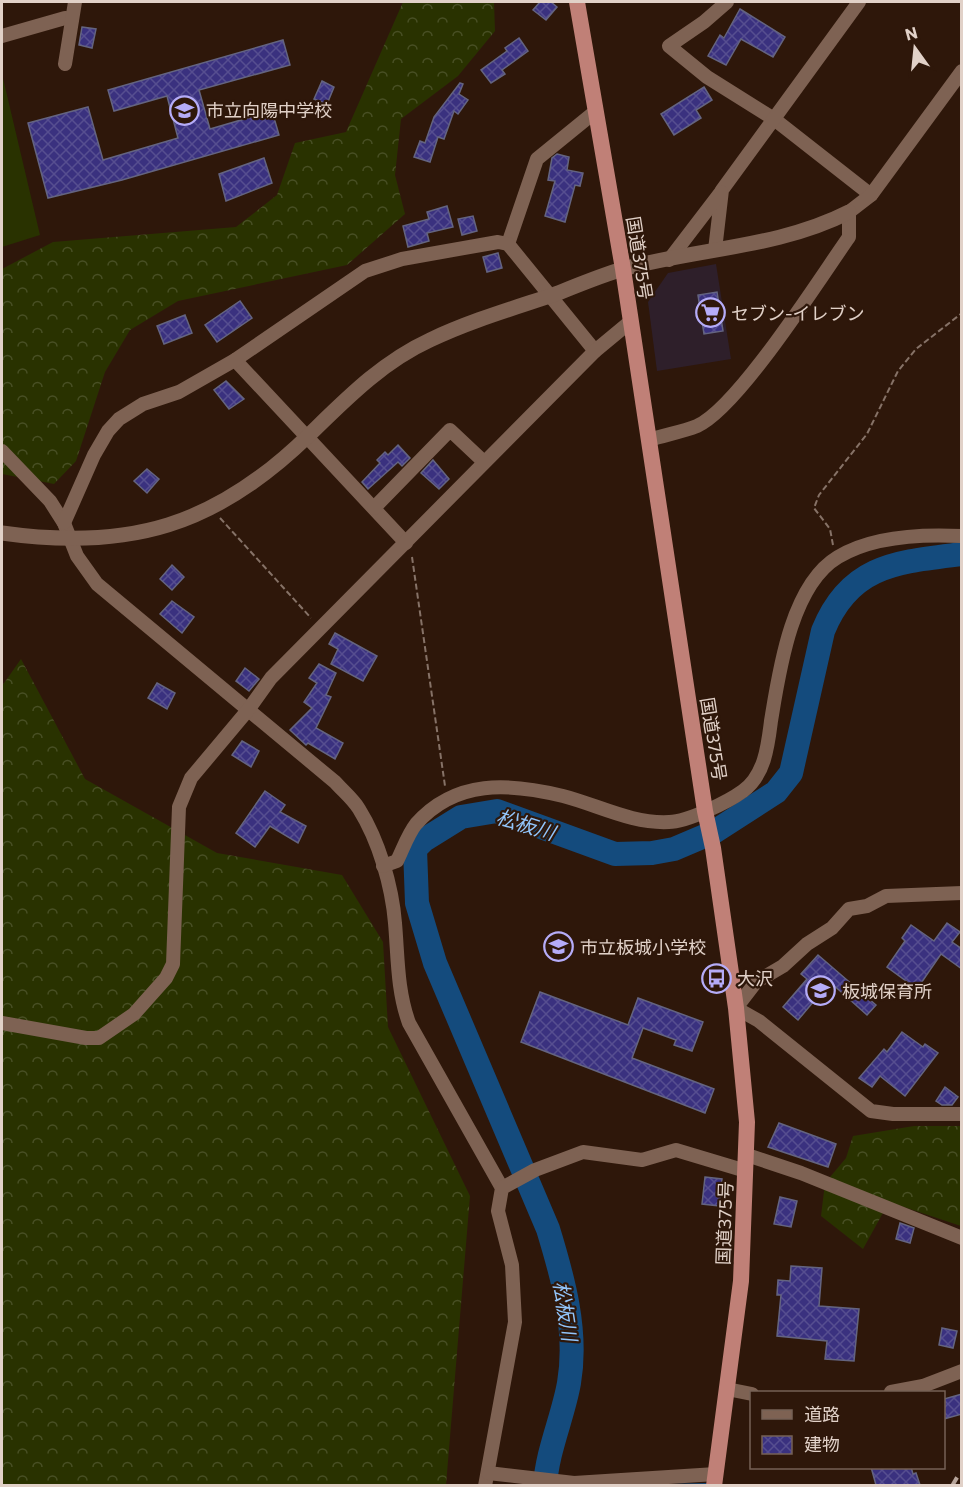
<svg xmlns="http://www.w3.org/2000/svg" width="963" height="1487" font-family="Commissioner,'Noto Sans JP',sans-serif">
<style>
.commercial{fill:#2e1f2a}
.green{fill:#293200}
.forest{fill:url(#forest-crowns)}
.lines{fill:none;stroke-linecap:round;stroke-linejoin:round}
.stream{stroke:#144b7d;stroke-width:4}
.river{stroke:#144b7d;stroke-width:24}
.building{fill:url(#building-cross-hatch);stroke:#646480;stroke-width:1.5}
.path{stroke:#867267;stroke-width:2;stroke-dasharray:6 3;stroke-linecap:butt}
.minor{stroke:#7e6253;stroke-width:14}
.tertiary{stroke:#7e6253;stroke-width:15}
.trunk{stroke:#c08077;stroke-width:16}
.rail{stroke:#b7a59b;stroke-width:4;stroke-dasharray:10 10;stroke-linecap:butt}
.labels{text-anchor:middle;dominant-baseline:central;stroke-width:4.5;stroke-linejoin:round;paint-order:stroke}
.poi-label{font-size:18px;fill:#e1d1c8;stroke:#2e170a;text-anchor:start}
.street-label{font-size:18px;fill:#e1d1c8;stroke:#2e170a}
.water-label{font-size:20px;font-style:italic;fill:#92c5fb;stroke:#2e170a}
</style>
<defs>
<pattern id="forest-crowns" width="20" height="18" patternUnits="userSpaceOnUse" patternTransform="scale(1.5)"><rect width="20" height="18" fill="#293200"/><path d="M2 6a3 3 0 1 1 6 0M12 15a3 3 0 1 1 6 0" fill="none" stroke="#484f24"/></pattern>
<pattern id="building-cross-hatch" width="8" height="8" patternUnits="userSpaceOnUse" patternTransform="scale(1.5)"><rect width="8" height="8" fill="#3a317f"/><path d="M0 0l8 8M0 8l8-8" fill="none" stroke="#564e90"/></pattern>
</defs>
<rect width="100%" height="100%" fill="#2e170a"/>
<path class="commercial" d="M 716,264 L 731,359 L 657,371 L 648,302 L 668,273 Z"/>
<path class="green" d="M 2,74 L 40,235 L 2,247 Z"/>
<g class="forest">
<path d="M 403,2 L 494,2 L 495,31 L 458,76 L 401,119 L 395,175 L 405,214 L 347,265 L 178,301 L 130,330 L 105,372 L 76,461 L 54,484 L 2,474 L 2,269 L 53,242 L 236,227 L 277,195 L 295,143 L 346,132 Z"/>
<path d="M 21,659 L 85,779 L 217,853 L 342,875 L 383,942 L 388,1027 L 470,1196 L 446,1485 L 2,1486 L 2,686 Z"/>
<path d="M 914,1126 L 961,1126 L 961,1226 L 889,1202 L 863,1249 L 821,1216 L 825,1183 L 846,1158 L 853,1136 Z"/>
</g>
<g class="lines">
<path class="stream" d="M 670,1486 L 709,1485"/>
<path class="river" d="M 545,1486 C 547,1451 563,1417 569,1383 C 578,1331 563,1278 548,1229 L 435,963 L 417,903 L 415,849 L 424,840 L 461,817 L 497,811 L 615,854 L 652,853 L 674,849 L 714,832 L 776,792 L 791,773 L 823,631 C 850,564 898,562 962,554"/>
</g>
<g class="building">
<path d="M 540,2 L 551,2 L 557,7 L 546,20 L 533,10 Z"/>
<path d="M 740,9 L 785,37 L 773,57 L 741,39 L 726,65 L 708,56 L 720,35 L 724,38 Z"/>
<path d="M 82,27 L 96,29 L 92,48 L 79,45 Z"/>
<path d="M 519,38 L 528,51 L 502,70 L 505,74 L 491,83 L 481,70 L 507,51 L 505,48 Z"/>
<path d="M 283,40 L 290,65 L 199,90 L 210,129 L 272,111 L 279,135 L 122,180 L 48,198 L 28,123 L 88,107 L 103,160 L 178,138 L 167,96 L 114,111 L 108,90 Z"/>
<path d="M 322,81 L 334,87 L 327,104 L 314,99 Z"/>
<path d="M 460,83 L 463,84 L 459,94 L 468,100 L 458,114 L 454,111 L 444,139 L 438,137 L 430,162 L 414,157 L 420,141 L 425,143 L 434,117 Z"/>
<path d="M 704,87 L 712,100 L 696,110 L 701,118 L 674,135 L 661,114 Z"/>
<path d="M 557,154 L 569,157 L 567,170 L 583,173 L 580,186 L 575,185 L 565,222 L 545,216 L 555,181 L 548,180 L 552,158 Z"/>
<path d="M 264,158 L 272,183 L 226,201 L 219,174 Z"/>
<path d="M 447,206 L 453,227 L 427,233 L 429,241 L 408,247 L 403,226 L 429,219 L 427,212 Z"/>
<path d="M 473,216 L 477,231 L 462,235 L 458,219 Z"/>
<path d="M 498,253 L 502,268 L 487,272 L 483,257 Z"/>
<path d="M 717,292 L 723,331 L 704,334 L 698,295 Z"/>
<path d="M 240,301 L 252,318 L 217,342 L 205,325 Z"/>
<path d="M 185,315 L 192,333 L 164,344 L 157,326 Z"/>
<path d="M 226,381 L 244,399 L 229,409 L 214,390 Z"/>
<path d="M 398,445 L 410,458 L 402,466 L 398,462 L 368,489 L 362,482 L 380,463 L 377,460 L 385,452 L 388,455 Z"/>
<path d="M 433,460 L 449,479 L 439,489 L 421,473 Z"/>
<path d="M 147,469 L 159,479 L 147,493 L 134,481 Z"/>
<path d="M 172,565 L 184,577 L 172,590 L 160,579 Z"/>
<path d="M 172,601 L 194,617 L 182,633 L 160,614 Z"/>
<path d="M 335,633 L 377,656 L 363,681 L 331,664 L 338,649 L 329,644 Z"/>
<path d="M 319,664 L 336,673 L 326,695 L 331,697 L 316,728 L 343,743 L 335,759 L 308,743 L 306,745 L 290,730 L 312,708 L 304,702 L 317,683 L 309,678 Z"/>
<path d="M 245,668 L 259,679 L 249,691 L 236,681 Z"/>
<path d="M 157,683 L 175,693 L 167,709 L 148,698 Z"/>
<path d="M 242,741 L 259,751 L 251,767 L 232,755 Z"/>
<path d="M 265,791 L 285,805 L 280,812 L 306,826 L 298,843 L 270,826 L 255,847 L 236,833 Z"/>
<path d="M 947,923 L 960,932 L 952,942 L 962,949 L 962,969 L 941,954 L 917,989 L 887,967 L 905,941 L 902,938 L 911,925 L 934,941 Z"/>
<path d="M 818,955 L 876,1005 L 867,1015 L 830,982 L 798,1020 L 783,1007 L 807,979 L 801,974 Z"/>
<path d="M 540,992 L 628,1025 L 638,998 L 703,1022 L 692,1051 L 674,1045 L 676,1040 L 643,1028 L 632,1058 L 714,1089 L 705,1113 L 521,1042 Z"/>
<path d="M 902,1032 L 923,1047 L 925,1044 L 938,1053 L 905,1096 L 880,1076 L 872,1087 L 859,1078 L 884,1049 L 887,1052 Z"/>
<path d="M 945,1087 L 958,1097 L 952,1105 L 942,1105 L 936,1101 Z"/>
<path d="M 779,1123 L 836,1144 L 828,1167 L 768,1147 Z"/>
<path d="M 705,1177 L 722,1179 L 719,1206 L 702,1204 Z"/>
<path d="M 780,1197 L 797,1201 L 791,1227 L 774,1224 Z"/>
<path d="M 900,1223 L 914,1228 L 910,1243 L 896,1239 Z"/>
<path d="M 791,1266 L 822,1268 L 819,1306 L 859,1309 L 854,1361 L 825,1359 L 827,1341 L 777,1336 L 781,1295 L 777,1295 L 778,1280 L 790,1281 Z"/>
<path d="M 942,1328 L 957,1331 L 953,1348 L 939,1345 Z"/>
<path d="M 962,1394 L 962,1414 L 944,1419 L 944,1399 Z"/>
<path d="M 871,1467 L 911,1467 L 913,1474 L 916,1473 L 920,1485 L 876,1485 Z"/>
</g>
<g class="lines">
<g class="path">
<path d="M 220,518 L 311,618"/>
<path d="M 833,545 L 830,529 L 814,508 L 819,495 L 867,434 L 898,371 L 916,349 L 962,313"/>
<path d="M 412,557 L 445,786"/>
</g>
<g class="minor">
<path d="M 727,2 L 704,22 L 669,46 L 707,77 L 774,119 L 871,195"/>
<path d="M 2,36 L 65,18 L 72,19"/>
<path d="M 65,64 L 75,2"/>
<path d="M 508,244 L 537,159 L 596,111"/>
<path d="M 715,250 L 722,190 L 859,2"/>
<path d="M 669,260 L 721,192"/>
<path d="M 235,360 L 406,543"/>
<path d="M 649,440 C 664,435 682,432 697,426 C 738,408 820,278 849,237 L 849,212 L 871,195 L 962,71"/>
<path d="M 2,451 L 50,501 L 64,523 L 77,556 L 97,584 L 335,782 C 343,791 353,799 359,809 C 379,841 392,886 395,923 C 398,957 397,990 409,1023 L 502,1188 L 498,1211 L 512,1265 L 515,1322 L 485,1486"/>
<path d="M 374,508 L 450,430 L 484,462"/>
<path d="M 64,523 L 94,455 L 108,431 L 119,419 L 143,404 L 179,392 L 235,360 L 365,271 L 402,259 L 498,242 L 508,244 L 595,351"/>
<path d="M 383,866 L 397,861 C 403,849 408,834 416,824 C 456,779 509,783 563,796 C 598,805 632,824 669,822 C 687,822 728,802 743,791 C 765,775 768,745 771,721 C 779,672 791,585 838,557 C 872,536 923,534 962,536"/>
<path d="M 962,893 L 886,896 L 867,906 L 849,909 L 832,928 L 807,944 L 783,966 L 756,982 L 736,1008 L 759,1021 L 871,1111 L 893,1114 L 962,1114"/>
<path d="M 2,1023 L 86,1038 L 99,1038 L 134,1014 L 166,978 L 173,964 L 179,807 L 191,778 L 248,710 L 271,678 L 595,351 L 630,322"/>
<path d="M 747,1155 L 801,1173 L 962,1238"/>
<path d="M 502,1188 L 535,1170 L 583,1152 L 642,1160 L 676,1150 L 746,1171"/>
<path d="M 727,1389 L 752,1394"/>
<path d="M 891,1392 L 923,1386 L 962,1371"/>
<path d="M 488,1473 L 574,1483 L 716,1474"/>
</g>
<path class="tertiary" d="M 2,533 C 129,551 216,526 309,435 C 346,399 382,362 430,340 C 470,321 511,309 553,295 C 576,286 599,276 623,269 C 699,248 778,248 849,212"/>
<path class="trunk" d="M 577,2 L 623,269 L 705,811 L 713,848 L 736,1008 L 747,1122 L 741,1281 L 714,1486"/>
<path class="rail" d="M 952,1486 L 962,1469"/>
</g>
<defs>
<symbol id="school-ring" viewBox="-11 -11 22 22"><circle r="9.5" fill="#2e170a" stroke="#b5acf8" stroke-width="1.5"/><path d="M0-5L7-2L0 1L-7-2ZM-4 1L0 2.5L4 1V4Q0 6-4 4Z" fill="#b5acf8"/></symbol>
<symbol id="supermarket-ring" viewBox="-11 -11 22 22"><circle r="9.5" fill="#2e170a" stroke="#b5acf8" stroke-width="1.5"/><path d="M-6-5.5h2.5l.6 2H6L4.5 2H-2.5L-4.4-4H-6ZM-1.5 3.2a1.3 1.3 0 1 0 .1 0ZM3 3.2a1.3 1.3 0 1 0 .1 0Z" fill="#b5acf8"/></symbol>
<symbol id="bus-ring" viewBox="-11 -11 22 22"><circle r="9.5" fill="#2e170a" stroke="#b5acf8" stroke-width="1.5"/><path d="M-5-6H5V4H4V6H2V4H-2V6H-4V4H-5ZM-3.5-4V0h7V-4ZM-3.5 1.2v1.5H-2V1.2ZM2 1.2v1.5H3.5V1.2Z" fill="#b5acf8"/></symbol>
</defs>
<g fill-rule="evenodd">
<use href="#school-ring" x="168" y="94" width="33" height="33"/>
<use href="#supermarket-ring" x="694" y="296" width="33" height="33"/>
<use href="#school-ring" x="542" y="930" width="33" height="33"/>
<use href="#bus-ring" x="700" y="962" width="33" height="33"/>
<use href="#school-ring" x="804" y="974" width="33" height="33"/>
</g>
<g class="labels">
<g class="poi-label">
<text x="206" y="110">市立向陽中学校</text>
<text x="731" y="313">セブン-イレブン</text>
<text x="580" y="947">市立板城小学校</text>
<text x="737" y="978">大沢</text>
<text x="842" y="991">板城保育所</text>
</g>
<g class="street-label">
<text transform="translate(640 258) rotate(81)">国道375号</text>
<text transform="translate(714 739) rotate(81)">国道375号</text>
<text transform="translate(724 1223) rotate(-88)">国道375号</text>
</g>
<g class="water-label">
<text transform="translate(526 824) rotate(17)">松板川</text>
<text transform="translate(566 1311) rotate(81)">松板川</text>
</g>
</g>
<rect width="963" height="1487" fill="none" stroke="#e1d1c8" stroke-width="6"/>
<rect x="750" y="1391" width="195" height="78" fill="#2e170a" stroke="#766156" stroke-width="1.5"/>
<rect x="762" y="1410" width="30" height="9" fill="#7e6253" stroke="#766156" stroke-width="1.5"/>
<text x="804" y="1421" font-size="18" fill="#e1d1c8">道路</text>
<rect x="762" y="1436" width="30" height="18" fill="url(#building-cross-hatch)" stroke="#766156" stroke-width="1.5"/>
<text x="804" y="1451" font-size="18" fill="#e1d1c8">建物</text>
<g transform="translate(915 48) rotate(345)" stroke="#2e170a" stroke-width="4.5" paint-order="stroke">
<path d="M0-4.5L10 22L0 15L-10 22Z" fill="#e1d1c8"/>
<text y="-9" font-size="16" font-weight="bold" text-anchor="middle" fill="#e1d1c8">N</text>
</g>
</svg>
